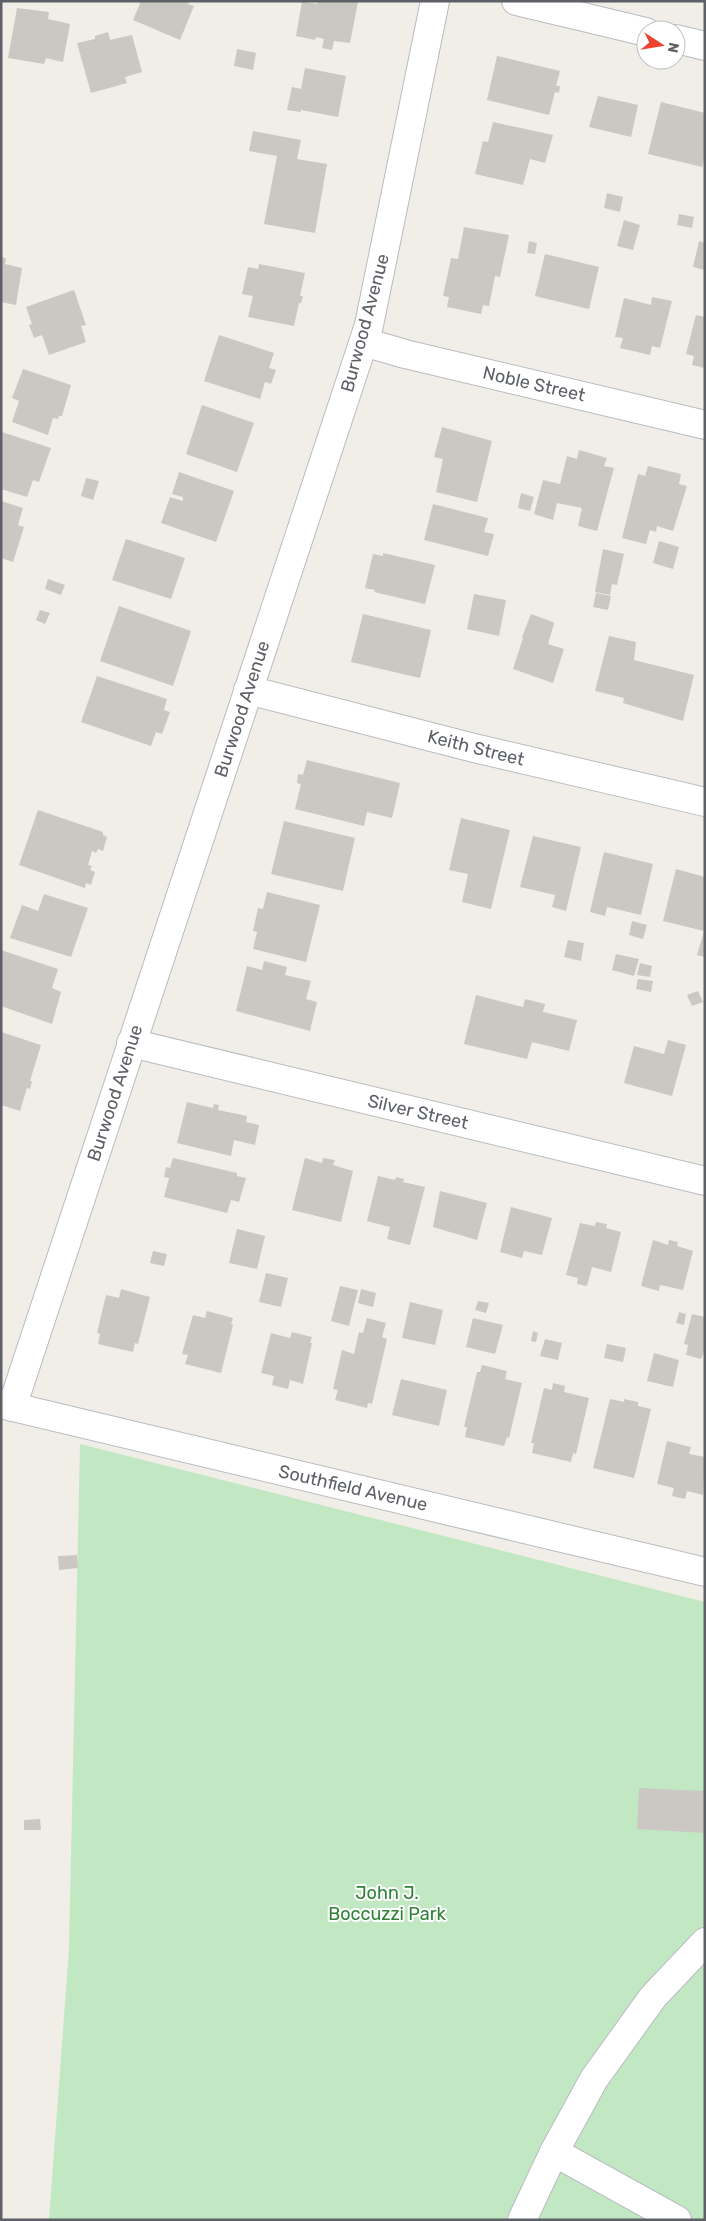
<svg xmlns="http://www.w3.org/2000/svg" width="706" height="2221" font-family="Rubik,sans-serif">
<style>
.green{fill:#c2e8c3}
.building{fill:#cbc8c3}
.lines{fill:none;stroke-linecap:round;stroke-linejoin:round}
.minor-casing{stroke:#b8bbc0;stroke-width:30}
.minor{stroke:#fff;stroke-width:28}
.labels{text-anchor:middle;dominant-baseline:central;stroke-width:4;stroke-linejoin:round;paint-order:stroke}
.street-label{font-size:18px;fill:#5d6167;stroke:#fff}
.park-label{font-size:18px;fill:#318238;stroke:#fff}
</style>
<rect width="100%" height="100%" fill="#f0eee6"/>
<path class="green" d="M 80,1444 L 705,1602 L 705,2220 L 49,2220 L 69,1949 Z"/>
<g class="building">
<path d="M 141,1 L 189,1 L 188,4 L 194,6 L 180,40 L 133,20 Z"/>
<path d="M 302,1 L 317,4 L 317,1 L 358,2 L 350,43 L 334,41 L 332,50 L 322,48 L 324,39 L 316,37 L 315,40 L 296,36 Z"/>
<path d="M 17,8 L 49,12 L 48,19 L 70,24 L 63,62 L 46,58 L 44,64 L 8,58 Z"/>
<path d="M 108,32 L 110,40 L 132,35 L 142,72 L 125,77 L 127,83 L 91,93 L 77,43 L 95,39 L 95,36 Z"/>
<path d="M 237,49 L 256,53 L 253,70 L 234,66 Z"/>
<path d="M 497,56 L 560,71 L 556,86 L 560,86 L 559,93 L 555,92 L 549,115 L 487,100 Z"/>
<path d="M 305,68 L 346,76 L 338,117 L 301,110 L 301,112 L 287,110 L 292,87 L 301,89 Z"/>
<path d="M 598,96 L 638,105 L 631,137 L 589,127 Z"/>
<path d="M 661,102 L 705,113 L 705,155 L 702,167 L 648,154 Z"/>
<path d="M 493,122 L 553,135 L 545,163 L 530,159 L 523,185 L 475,174 L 483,141 L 488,142 Z"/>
<path d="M 253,131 L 301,140 L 297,159 L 327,164 L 315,233 L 264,224 L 277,156 L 249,151 Z"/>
<path d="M 607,193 L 623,197 L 620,212 L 604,208 Z"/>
<path d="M 679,214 L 694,217 L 692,228 L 677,225 Z"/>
<path d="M 624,220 L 640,225 L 633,250 L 617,246 Z"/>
<path d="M 464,227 L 509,235 L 500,277 L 495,276 L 489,306 L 483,305 L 481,314 L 447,307 L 449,297 L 443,296 L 451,258 L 458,259 Z"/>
<path d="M 529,241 L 537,243 L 535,254 L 527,253 Z"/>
<path d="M 699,241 L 705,243 L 705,270 L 693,267 Z"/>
<path d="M 545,254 L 599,267 L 589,309 L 535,296 Z"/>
<path d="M 1,257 L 6,258 L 5,264 L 22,268 L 16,305 L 1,302 Z"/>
<path d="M 259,264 L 305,273 L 300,296 L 303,296 L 301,303 L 299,303 L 294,326 L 248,317 L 253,296 L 242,294 L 248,267 L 258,269 Z"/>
<path d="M 74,290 L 86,325 L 81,326 L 86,342 L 49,355 L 42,335 L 34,338 L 29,325 L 32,324 L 26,307 Z"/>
<path d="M 652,297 L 672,301 L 660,348 L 652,346 L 650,355 L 620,348 L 623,338 L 615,337 L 624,298 L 651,305 Z"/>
<path d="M 696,315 L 705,317 L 705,368 L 692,365 L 694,356 L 686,354 Z"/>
<path d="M 219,335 L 274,353 L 269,368 L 276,370 L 271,384 L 265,382 L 260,399 L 204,381 Z"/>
<path d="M 23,369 L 71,385 L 62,416 L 59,416 L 58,419 L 53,418 L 48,435 L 12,422 L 19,401 L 12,398 Z"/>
<path d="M 202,405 L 254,423 L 237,472 L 186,454 Z"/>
<path d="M 442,427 L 492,441 L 477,502 L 436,492 L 443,459 L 434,457 Z"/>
<path d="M 2,432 L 51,448 L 40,479 L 39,482 L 33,480 L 27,497 L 1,489 Z"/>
<path d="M 579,450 L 607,458 L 604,466 L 614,468 L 597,531 L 578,526 L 582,508 L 557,503 L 553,520 L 534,514 L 543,480 L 560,484 L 567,456 L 577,459 Z"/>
<path d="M 648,466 L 681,474 L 679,484 L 687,486 L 673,531 L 657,526 L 656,532 L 650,530 L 646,544 L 622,538 L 638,474 L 645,476 Z"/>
<path d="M 179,472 L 234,491 L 216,542 L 161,523 L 170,497 L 183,501 L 183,497 L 172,494 Z"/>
<path d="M 86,478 L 99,481 L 93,500 L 81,496 Z"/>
<path d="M 521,493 L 534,497 L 530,511 L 518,508 Z"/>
<path d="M 1,501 L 23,508 L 18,525 L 24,527 L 13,562 L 1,558 Z"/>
<path d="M 433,504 L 488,518 L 484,532 L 494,534 L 488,556 L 424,540 Z"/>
<path d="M 126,539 L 185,558 L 171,599 L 112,580 Z"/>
<path d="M 659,541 L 679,547 L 673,569 L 653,563 Z"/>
<path d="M 603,549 L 624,554 L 617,585 L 612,584 L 610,595 L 595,592 Z"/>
<path d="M 383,553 L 435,565 L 425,604 L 374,592 L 375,590 L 365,588 L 373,554 L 383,556 Z"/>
<path d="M 48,579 L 65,585 L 61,595 L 45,589 Z"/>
<path d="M 596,593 L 611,596 L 608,610 L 593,607 Z"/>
<path d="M 474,594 L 506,600 L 499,636 L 467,629 Z"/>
<path d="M 119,606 L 191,631 L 173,686 L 100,661 Z"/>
<path d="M 40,610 L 50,613 L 45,624 L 36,620 Z"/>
<path d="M 363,614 L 431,630 L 420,678 L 351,662 Z"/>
<path d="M 531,614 L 553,622 L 554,624 L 548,644 L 564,649 L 553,683 L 513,669 L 523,638 L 522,637 Z"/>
<path d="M 609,636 L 636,642 L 634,660 L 694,675 L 683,721 L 623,703 L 624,698 L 595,691 Z"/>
<path d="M 97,676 L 167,699 L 164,710 L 170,712 L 162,734 L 156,732 L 151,746 L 81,722 Z"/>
<path d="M 307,760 L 400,783 L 392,818 L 367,812 L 364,826 L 295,809 L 301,784 L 297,783 L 298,774 L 303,775 Z"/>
<path d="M 38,810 L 103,832 L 103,835 L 107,837 L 103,851 L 98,849 L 96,853 L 92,851 L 88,865 L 92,866 L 90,870 L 95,872 L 91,885 L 86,883 L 85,888 L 19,865 Z"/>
<path d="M 461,818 L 510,830 L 491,909 L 462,902 L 468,874 L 449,870 Z"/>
<path d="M 284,821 L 355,838 L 343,891 L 271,874 Z"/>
<path d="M 533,836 L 581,847 L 566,911 L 552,907 L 555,895 L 520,887 Z"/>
<path d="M 604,852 L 653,864 L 641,915 L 607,907 L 605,916 L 590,912 Z"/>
<path d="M 676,869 L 705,877 L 705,957 L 697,955 L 704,931 L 663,921 Z"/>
<path d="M 267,892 L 320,905 L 306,962 L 253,949 L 257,932 L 253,931 L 258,908 L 263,909 Z"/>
<path d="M 44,894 L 88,908 L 71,957 L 10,938 L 22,905 L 38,911 Z"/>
<path d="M 632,921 L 647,925 L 643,939 L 629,935 Z"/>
<path d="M 568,940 L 584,943 L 581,961 L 564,957 Z"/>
<path d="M 1,950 L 58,969 L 52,988 L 61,992 L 52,1024 L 1,1006 Z"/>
<path d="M 616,954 L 639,959 L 634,976 L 612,970 Z"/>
<path d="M 264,961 L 287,967 L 285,975 L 311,981 L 306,999 L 317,1002 L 310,1031 L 236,1011 L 247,966 L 262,970 Z"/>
<path d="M 640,963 L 652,966 L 650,977 L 637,975 Z"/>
<path d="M 638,979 L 653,981 L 651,992 L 636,989 Z"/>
<path d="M 698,991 L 703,1002 L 692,1006 L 687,995 Z"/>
<path d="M 476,995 L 523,1007 L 525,999 L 545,1004 L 543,1012 L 577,1020 L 569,1051 L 532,1042 L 527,1059 L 464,1044 Z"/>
<path d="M 1,1032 L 41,1045 L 30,1081 L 32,1081 L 30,1089 L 27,1088 L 20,1111 L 1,1105 Z"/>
<path d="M 668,1040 L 686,1045 L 672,1096 L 624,1083 L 634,1046 L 664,1054 Z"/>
<path d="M 187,1102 L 213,1108 L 214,1104 L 219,1105 L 218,1110 L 247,1116 L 246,1122 L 259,1125 L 255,1145 L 234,1140 L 231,1156 L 177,1143 Z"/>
<path d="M 173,1158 L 237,1173 L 237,1176 L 246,1178 L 239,1202 L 231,1200 L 227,1213 L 164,1197 L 169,1178 L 164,1177 L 166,1167 L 170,1168 Z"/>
<path d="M 305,1158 L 322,1163 L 323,1158 L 335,1160 L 333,1165 L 353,1171 L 341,1222 L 292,1210 Z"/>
<path d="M 378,1176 L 395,1180 L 396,1177 L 404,1179 L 403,1182 L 425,1187 L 410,1245 L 387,1239 L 390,1227 L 367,1221 Z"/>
<path d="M 440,1191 L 487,1203 L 477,1240 L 433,1227 Z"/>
<path d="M 511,1207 L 552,1218 L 542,1255 L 524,1251 L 522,1258 L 500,1252 Z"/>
<path d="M 596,1222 L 607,1224 L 606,1228 L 621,1232 L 611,1272 L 592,1267 L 587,1286 L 577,1284 L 578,1278 L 566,1275 L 580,1223 L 595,1226 Z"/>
<path d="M 237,1229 L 265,1236 L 257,1269 L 229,1263 Z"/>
<path d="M 653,1240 L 668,1245 L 669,1240 L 678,1242 L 677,1246 L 693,1251 L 683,1290 L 660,1285 L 659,1291 L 641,1286 Z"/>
<path d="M 153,1251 L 167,1254 L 164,1266 L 150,1263 Z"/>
<path d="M 266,1273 L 288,1278 L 281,1307 L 259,1302 Z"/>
<path d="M 340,1286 L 358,1290 L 349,1326 L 331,1321 Z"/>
<path d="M 121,1289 L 150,1297 L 138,1344 L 135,1343 L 133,1352 L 98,1344 L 100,1334 L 97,1333 L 106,1295 L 119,1298 Z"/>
<path d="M 361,1289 L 376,1293 L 373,1307 L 358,1303 Z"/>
<path d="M 478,1301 L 489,1303 L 486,1313 L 475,1310 Z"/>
<path d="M 410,1302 L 443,1310 L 435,1345 L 402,1338 Z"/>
<path d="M 207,1311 L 233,1318 L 231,1324 L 233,1325 L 221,1373 L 185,1364 L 188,1355 L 182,1354 L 193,1315 L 205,1318 Z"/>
<path d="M 679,1312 L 686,1314 L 684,1325 L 676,1323 Z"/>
<path d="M 692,1314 L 705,1317 L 705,1350 L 701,1359 L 686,1355 L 688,1345 L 684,1344 Z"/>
<path d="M 367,1318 L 386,1323 L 382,1337 L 387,1339 L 372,1404 L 368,1403 L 367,1408 L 335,1400 L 338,1390 L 333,1389 L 342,1350 L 354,1354 L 359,1332 L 363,1333 Z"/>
<path d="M 473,1318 L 503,1325 L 495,1354 L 466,1347 Z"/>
<path d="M 533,1331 L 538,1333 L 536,1342 L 531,1341 Z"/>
<path d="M 292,1332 L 312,1337 L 310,1343 L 312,1343 L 303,1384 L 290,1380 L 288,1389 L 272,1385 L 274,1376 L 261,1373 L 271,1333 L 290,1338 Z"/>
<path d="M 545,1339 L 562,1343 L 558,1360 L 540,1356 Z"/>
<path d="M 607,1344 L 626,1348 L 623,1362 L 604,1358 Z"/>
<path d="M 654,1353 L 679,1360 L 673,1387 L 647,1381 Z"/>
<path d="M 482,1365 L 507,1371 L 505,1379 L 522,1383 L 509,1438 L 507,1437 L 504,1446 L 465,1437 L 467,1427 L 464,1427 L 477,1372 L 480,1372 Z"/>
<path d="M 401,1379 L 447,1390 L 439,1426 L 392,1415 Z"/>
<path d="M 553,1383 L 565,1386 L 564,1392 L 589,1398 L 576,1454 L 573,1453 L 571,1462 L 532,1453 L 534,1443 L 531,1443 L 544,1388 L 552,1390 Z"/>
<path d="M 610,1399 L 624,1402 L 624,1399 L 638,1402 L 638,1406 L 651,1409 L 634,1478 L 593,1468 Z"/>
<path d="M 667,1441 L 691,1447 L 689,1454 L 705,1457 L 703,1495 L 687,1491 L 685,1499 L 672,1496 L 674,1488 L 657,1484 Z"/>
<path d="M 77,1555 L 78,1568 L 59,1570 L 58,1556 Z"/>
<path d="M 639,1788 L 705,1791 L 705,1833 L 637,1829 Z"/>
<path d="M 40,1819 L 41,1830 L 24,1830 L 24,1820 Z"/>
</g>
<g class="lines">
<defs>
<g id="minor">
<path d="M 516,1 L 646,32"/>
<path d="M 676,39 L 705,46"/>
<path d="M 364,342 L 405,354 L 705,425"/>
<path d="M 248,690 L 474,748 L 705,802"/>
<path d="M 131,1043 L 705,1181"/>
<path d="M 1,1404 L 705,1572"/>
<path d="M 12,1407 L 369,325 L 435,1"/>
<path d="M 522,2220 L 554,2152"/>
<path d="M 677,2220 L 554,2152 L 594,2079 L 653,1997 L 705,1942"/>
</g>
</defs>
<use href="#minor" class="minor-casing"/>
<use href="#minor" class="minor"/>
</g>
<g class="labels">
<g class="street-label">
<text transform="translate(365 323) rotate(-75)">Burwood Avenue</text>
<text transform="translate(534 384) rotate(13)">Noble Street</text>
<text transform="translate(242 709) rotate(-72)">Burwood Avenue</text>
<text transform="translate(476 748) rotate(14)">Keith Street</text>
<text transform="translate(115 1093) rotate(-72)">Burwood Avenue</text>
<text transform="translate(418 1112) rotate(13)">Silver Street</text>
<text transform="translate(353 1488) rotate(13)">Southfield Avenue</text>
</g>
<g class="park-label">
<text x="387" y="1893">John J.<tspan x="387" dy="21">Boccuzzi Park</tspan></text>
</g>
</g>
<rect width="706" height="2221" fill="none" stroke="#5d6167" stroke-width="5"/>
<g transform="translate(661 45) rotate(102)"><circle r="24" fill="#ffffff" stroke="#bec0c2"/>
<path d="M0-4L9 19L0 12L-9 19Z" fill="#ed432f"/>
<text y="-8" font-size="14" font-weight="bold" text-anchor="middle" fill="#5d6167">N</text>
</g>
</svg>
